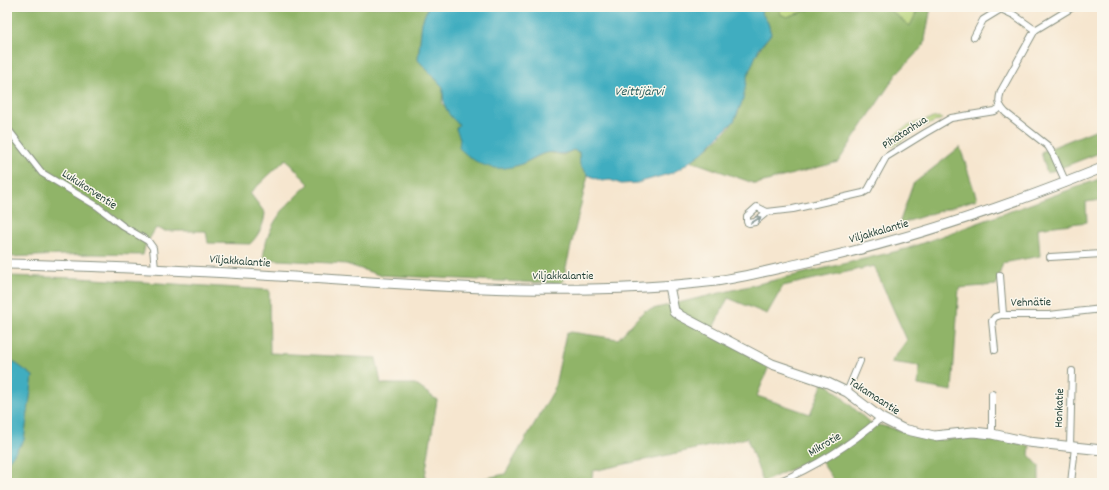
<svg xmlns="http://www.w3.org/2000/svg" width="1109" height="490" font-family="Dekko,sans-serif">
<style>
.green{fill:#b5d278;stroke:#6a8856}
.forest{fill:#90b468;stroke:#58784e}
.water{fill:#41adc0;stroke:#30757a}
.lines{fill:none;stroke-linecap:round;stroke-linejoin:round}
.street-casing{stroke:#8a9282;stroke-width:8}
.secondary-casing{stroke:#8a9282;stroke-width:11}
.street{stroke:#fff;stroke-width:6}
.secondary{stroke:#fff;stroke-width:9}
.oneway{stroke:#8f9e9a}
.labels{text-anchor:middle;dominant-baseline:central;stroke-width:3;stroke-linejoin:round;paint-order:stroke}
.street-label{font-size:12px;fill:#1f3d34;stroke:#fbf7ec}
.water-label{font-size:13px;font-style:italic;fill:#295f5e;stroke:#fbf7ec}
</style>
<rect width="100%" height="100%" fill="#fbf7ec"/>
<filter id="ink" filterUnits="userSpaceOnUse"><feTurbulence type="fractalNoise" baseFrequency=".025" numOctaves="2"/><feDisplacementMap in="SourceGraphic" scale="8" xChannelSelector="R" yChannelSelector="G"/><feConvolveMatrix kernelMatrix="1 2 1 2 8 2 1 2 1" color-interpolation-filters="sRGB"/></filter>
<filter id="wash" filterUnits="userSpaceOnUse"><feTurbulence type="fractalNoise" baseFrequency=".012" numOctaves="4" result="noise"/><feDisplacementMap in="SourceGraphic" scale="16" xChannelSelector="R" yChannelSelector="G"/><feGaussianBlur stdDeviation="0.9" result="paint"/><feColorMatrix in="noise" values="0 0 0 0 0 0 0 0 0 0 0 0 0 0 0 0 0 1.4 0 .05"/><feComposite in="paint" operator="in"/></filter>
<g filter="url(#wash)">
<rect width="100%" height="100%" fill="#f6e6cf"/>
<g class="green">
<path d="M 781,7 L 817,7 L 787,17 L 780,14 Z"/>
<path d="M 886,7 L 919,7 L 910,26 Z"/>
<path d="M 940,117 L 942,119 L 919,128 L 894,146 L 891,146 C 891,127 926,119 940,117 Z"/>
</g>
<g class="forest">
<path d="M 7,7 L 428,7 L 422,22 L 418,60 L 443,87 L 442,103 L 459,124 L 456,129 L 460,138 L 517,166 L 547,152 L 563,155 L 573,150 L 579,152 L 580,165 L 588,175 L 562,284 L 379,275 L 346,264 L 263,259 C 267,223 284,207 309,184 L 286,159 L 250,193 L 265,213 C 264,225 259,235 250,244 L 208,243 L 206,231 L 165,231 L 156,228 L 145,246 L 143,255 L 92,254 L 7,257 Z"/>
<path d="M 763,7 L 781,7 L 780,14 L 787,17 L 817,7 L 886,7 L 910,26 L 919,7 L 931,7 L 924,45 L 896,75 L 838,162 L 756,184 L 691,161 C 703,152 727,133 734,121 C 742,107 743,91 747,77 C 752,60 760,47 771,34 L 768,23 L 761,12 Z"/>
<path d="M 1102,127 L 1102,152 L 1047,173 L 1041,152 Z"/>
<path d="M 960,147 L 977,199 L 899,224 L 913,184 Z"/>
<path d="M 1102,178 L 1102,200 L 1086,202 L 1087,222 L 1038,228 L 1040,256 L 1003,263 L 996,285 L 959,288 L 952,391 L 918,385 L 919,366 L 891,362 L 907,340 L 874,266 L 783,286 L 767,314 L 728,298 L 711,332 L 771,361 L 757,396 L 810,414 L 824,381 L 870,423 L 943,440 L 981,435 L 1030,446 L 1029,455 L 1039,466 L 1039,483 L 836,483 L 818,457 L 763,482 L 747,438 L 593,471 L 591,483 L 462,483 L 505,474 L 554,390 L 566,334 L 571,332 L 618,339 L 644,311 L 906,249 Z"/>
<path d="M 7,276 L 79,278 L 269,290 L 270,353 L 376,358 L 381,384 L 415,384 L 437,400 L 424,483 L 7,483 L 7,463 L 24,440 L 33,376 L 7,357 Z"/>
</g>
<g class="water">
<path d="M 428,7 L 763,7 L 761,12 L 768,23 L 771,34 L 759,48 L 747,77 L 743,100 L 734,121 L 703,152 L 681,168 L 672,173 L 637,183 L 621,184 L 610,180 L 602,181 L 588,175 L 580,165 L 579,152 L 573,150 C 557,158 558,150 546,153 C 539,154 531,160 524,163 C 497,174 479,167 459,148 L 460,138 L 456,129 L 459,124 C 445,114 443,103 443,87 L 418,60 L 422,22 Z"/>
<path d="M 7,357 L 33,376 L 24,440 L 7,463 Z"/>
</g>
</g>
<g filter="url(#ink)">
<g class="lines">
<defs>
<g id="street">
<path d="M 974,37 L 983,20 L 1001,9 L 1014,15 L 1035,30"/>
<path d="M 7,128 L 42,173 L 97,206 L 124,227 L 148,241 L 153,248 L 155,269"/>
<path d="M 1066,183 L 1054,156 L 1048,146 L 1006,113 C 998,105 998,101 1001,91 L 1035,30 L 1073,7"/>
<path d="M 767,212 L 757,207 L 747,216 L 747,222 L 749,223 L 755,222 L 767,212 L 793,209 L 863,193 L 868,190 L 886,157 L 925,133 L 951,118 L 995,111 L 1001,107"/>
<path d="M 1050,257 L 1102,254"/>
<path d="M 1000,275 L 1003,314"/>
<path d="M 995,350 L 992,321 L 995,317 L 1001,315 L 1049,315 L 1102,309"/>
<path d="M 847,392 L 860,361"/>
<path d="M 992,434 L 992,394"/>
<path d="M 1070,446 L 1072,371"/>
<path d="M 776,483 C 815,467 849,446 881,418"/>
<path d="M 1071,483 L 1075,447"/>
</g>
<g id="secondary">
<path d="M 7,264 C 113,266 219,272 325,279 C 455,288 587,296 716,281 C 744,277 771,270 798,264 C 902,242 1003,208 1102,168"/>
<path d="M 669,286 L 674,311 L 681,316 L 772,364 L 828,383 L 847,392 L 881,418 L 903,429 L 934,436 L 973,432 L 992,434 L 1028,442 L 1102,450"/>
</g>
</defs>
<use href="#street" class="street-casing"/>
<use href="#secondary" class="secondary-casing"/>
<use href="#street" class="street"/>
<use href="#secondary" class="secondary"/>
</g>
<defs><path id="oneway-shaft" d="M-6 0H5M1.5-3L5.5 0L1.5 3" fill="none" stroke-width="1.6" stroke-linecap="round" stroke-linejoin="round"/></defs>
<use class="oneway" href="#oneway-shaft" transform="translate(756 220) rotate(-33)"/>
</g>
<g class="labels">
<g class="street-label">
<text transform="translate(905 133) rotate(-33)">Pihatanhua</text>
<text transform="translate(89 190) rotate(33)">Lukukorventie</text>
<text transform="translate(879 232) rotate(-16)">Viljakkalantie</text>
<text transform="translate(240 262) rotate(4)">Viljakkalantie</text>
<text x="563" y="276">Viljakkalantie</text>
<text transform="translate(1031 303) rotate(-1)">Vehnätie</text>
<text transform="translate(874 397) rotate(33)">Takamaantie</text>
<text transform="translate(1060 408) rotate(-88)">Honkatie</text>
<text transform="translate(825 445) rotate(-31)">Mikrotie</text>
</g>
<g class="water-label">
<text x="639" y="92">Veittijärvi</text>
</g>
</g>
<rect width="1109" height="490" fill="none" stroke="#fbf7ec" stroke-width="24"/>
</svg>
